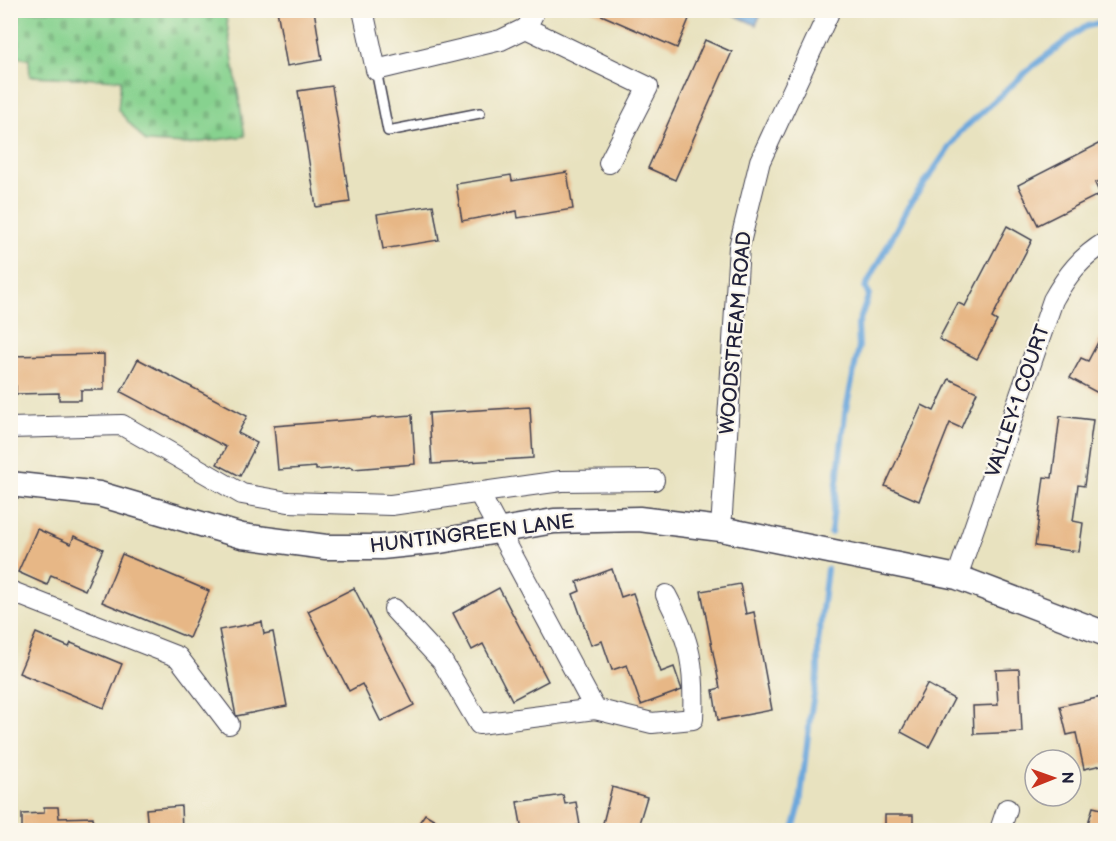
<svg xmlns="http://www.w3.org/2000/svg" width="1116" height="841" font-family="'Balsamiq Sans',sans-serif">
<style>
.cemetery{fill:url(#cemetery-stones);stroke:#547a65;stroke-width:1.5}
.water{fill:url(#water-ripples);stroke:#47648c;stroke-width:1.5}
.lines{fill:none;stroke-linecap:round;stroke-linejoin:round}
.stream{stroke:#6ca7dc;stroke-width:6}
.building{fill:#e7b786}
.service-casing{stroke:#403f4f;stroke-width:12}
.minor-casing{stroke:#403f4f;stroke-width:22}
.tertiary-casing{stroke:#403f4f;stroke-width:27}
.service{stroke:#fff;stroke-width:9}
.minor{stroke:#fff;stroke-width:20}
.tertiary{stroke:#fff;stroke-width:24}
.labels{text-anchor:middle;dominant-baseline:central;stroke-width:4.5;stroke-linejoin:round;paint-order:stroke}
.street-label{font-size:20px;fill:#22223b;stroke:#fbf7ec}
</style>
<defs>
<pattern id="cemetery-stones" width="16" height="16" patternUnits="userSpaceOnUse" patternTransform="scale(1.5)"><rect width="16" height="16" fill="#87d28f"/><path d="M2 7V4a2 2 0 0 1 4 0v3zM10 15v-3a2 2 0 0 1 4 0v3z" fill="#74b47c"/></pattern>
<pattern id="water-ripples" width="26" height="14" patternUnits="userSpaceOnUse" patternTransform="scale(1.5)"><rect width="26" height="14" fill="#6ca7dc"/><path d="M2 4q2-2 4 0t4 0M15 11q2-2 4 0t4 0" fill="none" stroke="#5888b4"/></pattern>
</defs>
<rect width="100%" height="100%" fill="#fbf7ec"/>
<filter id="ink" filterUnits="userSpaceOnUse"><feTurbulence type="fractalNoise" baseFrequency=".0167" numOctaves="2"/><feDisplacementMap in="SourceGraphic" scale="12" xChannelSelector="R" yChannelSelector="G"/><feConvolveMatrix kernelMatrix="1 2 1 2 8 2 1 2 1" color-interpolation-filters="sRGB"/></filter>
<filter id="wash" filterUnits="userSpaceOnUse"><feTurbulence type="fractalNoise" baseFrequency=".008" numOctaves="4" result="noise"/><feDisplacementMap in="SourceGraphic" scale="24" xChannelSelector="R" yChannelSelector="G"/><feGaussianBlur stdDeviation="1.35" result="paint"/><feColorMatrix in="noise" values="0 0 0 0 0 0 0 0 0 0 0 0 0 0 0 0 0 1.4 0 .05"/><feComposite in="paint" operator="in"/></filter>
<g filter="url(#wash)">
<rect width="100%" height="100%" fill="#e8e2bf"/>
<path class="cemetery" d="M 10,11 L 225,11 L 245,136 L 188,144 L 146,142 L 118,110 L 121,80 L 30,76 L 29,59 L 11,56 Z"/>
<path class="water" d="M 726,11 L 762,10 L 762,11 L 756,25 Z"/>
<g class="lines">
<g class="stream">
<path d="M 831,533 L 845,414 L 859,347 L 858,325 L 869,294 L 865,288 L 908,207 L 960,132 L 1033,66 L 1084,27 L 1106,21"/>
<path d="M 793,830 L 800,805 L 810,717 L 818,672 L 818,643 L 827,569"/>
</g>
</g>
<g id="blocks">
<g class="building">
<path d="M 277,10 L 314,10 L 322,60 L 287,66 Z"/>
<path d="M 590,10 L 668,10 L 689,19 L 677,48 Z"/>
<path d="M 705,40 L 732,52 L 675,180 L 648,168 Z"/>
<path d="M 332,86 L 350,202 L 316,207 L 298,91 Z"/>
<path d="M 1106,140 L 1106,178 L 1095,183 L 1100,194 L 1038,225 L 1018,185 Z"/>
<path d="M 567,172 L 573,209 L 518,218 L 517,211 L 462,221 L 456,184 L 511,175 L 512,181 Z"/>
<path d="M 433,205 L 439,240 L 383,249 L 377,214 Z"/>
<path d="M 1007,226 L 1032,240 L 992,318 L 997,321 L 977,359 L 939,339 L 958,303 L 965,306 Z"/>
<path d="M 1106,327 L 1106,379 L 1098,393 L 1070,378 L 1081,358 L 1088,361 Z"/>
<path d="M 104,354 L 104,390 L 81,390 L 81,400 L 59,400 L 59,393 L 16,394 L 16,386 L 10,386 L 10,356 Z"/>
<path d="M 138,359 L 247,416 L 238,433 L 257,443 L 240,476 L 217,464 L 226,447 L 121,392 Z"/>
<path d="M 949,379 L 977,392 L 961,428 L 950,423 L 919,501 L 885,486 L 922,405 L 934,411 Z"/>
<path d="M 530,407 L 533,458 L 432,464 L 429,413 Z"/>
<path d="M 412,415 L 415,464 L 353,469 L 352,467 L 316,470 L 316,467 L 278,470 L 274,426 Z"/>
<path d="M 1060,416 L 1093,420 L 1084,486 L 1078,485 L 1073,521 L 1083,523 L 1079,552 L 1035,546 L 1044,477 L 1052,478 Z"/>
<path d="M 37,529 L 71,544 L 74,536 L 103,549 L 85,590 L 51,575 L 47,585 L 18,572 Z"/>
<path d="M 122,554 L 209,591 L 189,638 L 102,602 Z"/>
<path d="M 612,569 L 621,597 L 633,593 L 661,672 L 674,667 L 682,690 L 641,705 L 627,665 L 612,670 L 602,641 L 591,645 L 573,594 L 580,591 L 577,582 Z"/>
<path d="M 740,584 L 746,614 L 754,612 L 772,710 L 718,720 L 713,690 L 720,688 L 701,591 Z"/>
<path d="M 354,588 L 414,705 L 381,722 L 362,684 L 349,691 L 308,611 Z"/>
<path d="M 499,588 L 548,681 L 512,700 L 483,644 L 472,650 L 453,613 Z"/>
<path d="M 262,622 L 264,634 L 273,632 L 287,706 L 236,716 L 219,630 Z"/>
<path d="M 36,633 L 69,647 L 71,643 L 122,664 L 104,708 L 19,673 Z"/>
<path d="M 1019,669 L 1022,732 L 974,734 L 973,706 L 998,705 L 996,670 Z"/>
<path d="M 927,684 L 954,699 L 929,747 L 901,732 Z"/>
<path d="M 1102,697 L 1106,713 L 1106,764 L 1084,769 L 1076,733 L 1067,735 L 1060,706 Z"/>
<path d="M 612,787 L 647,797 L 637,830 L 616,830 L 602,827 Z"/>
<path d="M 563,795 L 565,804 L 576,802 L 580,825 L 566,827 L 567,830 L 522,830 L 517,802 Z"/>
<path d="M 181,806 L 182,830 L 148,830 L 146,809 Z"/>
<path d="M 44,807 L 58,807 L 59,818 L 93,817 L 94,830 L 22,830 L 22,814 L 44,813 Z"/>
<path d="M 1093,807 L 1106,810 L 1106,830 L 1086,830 Z"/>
<path d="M 425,814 L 452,830 L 414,830 Z"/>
<rect x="885" y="815" width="28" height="15"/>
</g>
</g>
</g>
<g filter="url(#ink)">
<use href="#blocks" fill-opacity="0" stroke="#403f4f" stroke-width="1.5"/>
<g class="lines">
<defs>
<path id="service" d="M 376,70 L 388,131 L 480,113"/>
<g id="minor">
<path d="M 363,10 L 376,70 L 501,40 L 526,28 L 648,87 L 609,163"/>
<path d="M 526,28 L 535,10"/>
<path d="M 10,428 L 122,425 L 242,494 L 288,502 L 391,505 L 561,481 L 654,480"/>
<path d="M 479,493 L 595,709 L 652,723 L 693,719 C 695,667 691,642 666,595"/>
<path d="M 721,529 L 739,247 L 760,161 L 830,10"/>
<path d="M 957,577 L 1053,300 C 1067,275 1081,257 1106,242"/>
<path d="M 10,591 L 178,657 L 229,724"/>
<path d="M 394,609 L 442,661 L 479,724 L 595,709"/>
<path d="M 1000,830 L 1007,809"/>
</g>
<path id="tertiary" d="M 10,484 L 99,494 L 242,536 L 326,547 L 381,547 L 440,541 L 554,521 L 639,519 L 721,529 L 957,577 L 1106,634"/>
</defs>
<use href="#service" class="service-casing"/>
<use href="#minor" class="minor-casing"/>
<use href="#tertiary" class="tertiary-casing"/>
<use href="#service" class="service"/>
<use href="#minor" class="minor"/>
<use href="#tertiary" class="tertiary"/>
</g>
</g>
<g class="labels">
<g class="street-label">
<text transform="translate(736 333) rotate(-85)">WOODSTREAM ROAD</text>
<text transform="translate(1018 401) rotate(-71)">VALLEY-1 COURT</text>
<text transform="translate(472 534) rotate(-7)">HUNTINGREEN LANE</text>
</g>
</g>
<rect width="1116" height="841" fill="none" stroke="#fbf7ec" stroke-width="36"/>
<g transform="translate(1053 778) rotate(89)"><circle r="28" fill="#fbf7ec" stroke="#a4a2a5" stroke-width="1.5"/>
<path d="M0-4.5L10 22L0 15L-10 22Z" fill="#c8321e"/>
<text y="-9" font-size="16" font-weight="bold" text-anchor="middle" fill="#22223b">N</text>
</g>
</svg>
